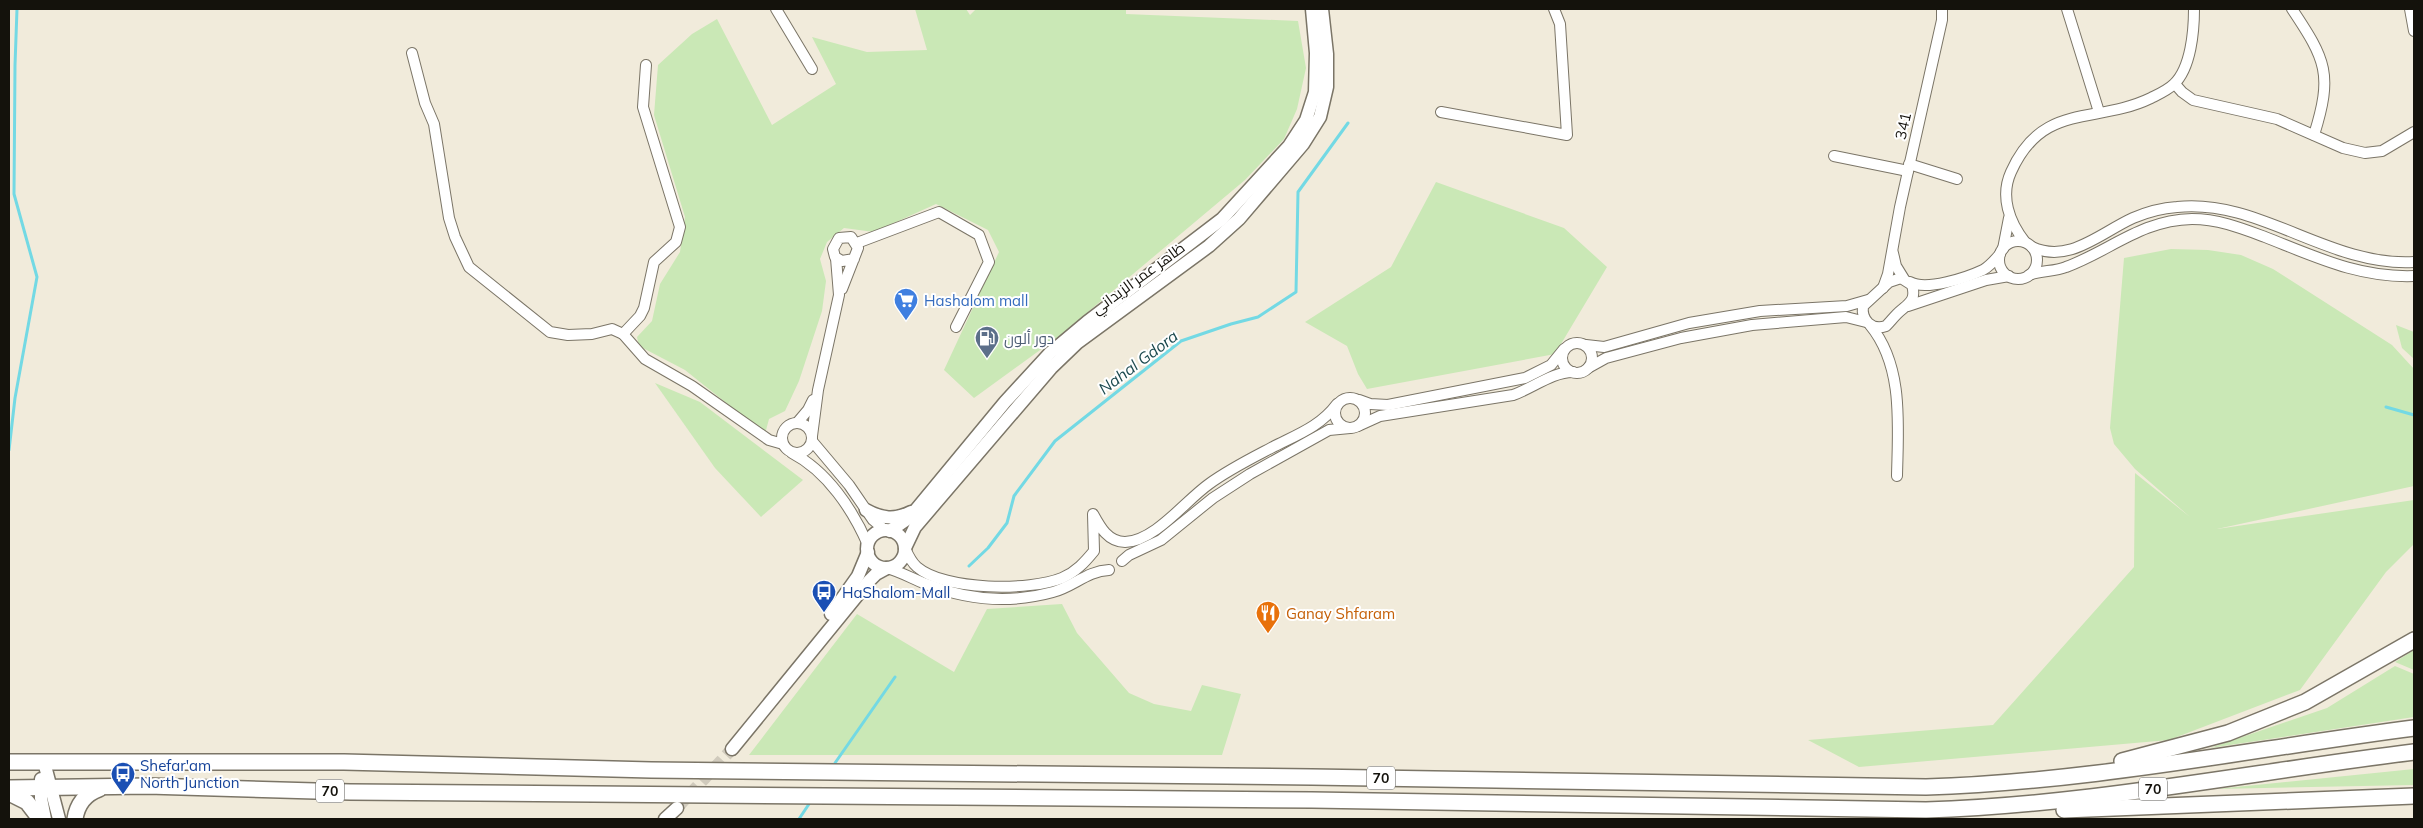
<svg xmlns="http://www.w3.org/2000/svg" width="2423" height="828" font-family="Mulish,Cairo,sans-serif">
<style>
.green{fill:#cae8b6}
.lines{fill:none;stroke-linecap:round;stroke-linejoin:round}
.stream{stroke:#73d9e4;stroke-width:3}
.major-tunnel{stroke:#d0cabc;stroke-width:12;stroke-dasharray:12 6;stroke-linecap:butt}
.minor-casing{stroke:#7b7567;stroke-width:12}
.major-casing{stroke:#7b7567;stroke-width:15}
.highway-casing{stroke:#7b7567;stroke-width:18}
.minor{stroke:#fff;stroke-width:10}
.major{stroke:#fff;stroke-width:12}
.highway{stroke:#fff;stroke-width:15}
.labels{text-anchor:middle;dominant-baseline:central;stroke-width:4;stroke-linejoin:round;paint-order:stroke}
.shield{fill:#fff;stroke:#5a5955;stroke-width:1}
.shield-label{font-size:14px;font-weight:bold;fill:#14120c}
.street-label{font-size:15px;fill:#14120c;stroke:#fff}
.shop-label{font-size:15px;fill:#366cbe;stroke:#fff;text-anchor:start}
.service-label{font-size:15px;fill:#4e5e75;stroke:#fff;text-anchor:start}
.transit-label{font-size:15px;fill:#164399;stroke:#fff;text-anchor:start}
.food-label{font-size:15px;fill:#c56008;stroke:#fff;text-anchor:start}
.water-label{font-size:16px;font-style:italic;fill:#1c4a4f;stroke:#fff}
</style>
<rect width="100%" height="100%" fill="#f1ebdb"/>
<g class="green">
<path d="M 915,9 L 966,9 L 970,15 L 976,9 L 1126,9 L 1126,14 L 1298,21 L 1306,68 L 1297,109 L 1284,139 L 1245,180 L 1058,337 L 974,398 L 944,370 L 999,252 L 988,230 L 936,204 L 874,232 L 844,228 L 827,242 L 820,259 L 826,281 L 822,311 L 799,381 L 785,411 L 769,419 L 765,434 L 685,370 L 639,346 L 637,337 L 652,321 L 660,284 L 680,252 L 685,217 L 654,115 L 658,65 L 692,34 L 717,19 L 772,125 L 836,84 L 812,37 L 867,52 L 927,50 Z"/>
<path d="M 1436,182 L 1564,228 L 1607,267 L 1555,354 L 1367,389 L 1358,374 L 1347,346 L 1305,322 L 1391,267 Z"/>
<path d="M 2171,249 L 2208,250 L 2241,255 L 2273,269 L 2392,345 L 2414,369 L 2414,486 L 2217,529 L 2414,500 L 2414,544 L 2386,572 L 2300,690 L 2169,740 L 1859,767 L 1808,740 L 1993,725 L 2134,567 L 2135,473 L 2190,517 L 2135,469 L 2114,444 L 2110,428 L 2124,258 Z"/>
<path d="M 2396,325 L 2414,332 L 2414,359 L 2402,348 Z"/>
<path d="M 655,383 L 700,402 L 803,480 L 761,517 L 715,468 Z"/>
<path d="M 1062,604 L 1077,633 L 1129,693 L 1154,704 L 1191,711 L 1202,685 L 1241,694 L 1222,755 L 749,755 L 857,614 L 954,672 L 987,609 Z"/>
<path d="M 2414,650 L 2414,670 L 2395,662 Z"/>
<path d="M 2395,666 L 2414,674 L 2414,717 L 2210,748 L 2327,708 Z"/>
<path d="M 2414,769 L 2414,785 L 2216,789 Z"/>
</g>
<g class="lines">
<g class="stream">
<path d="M 2386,407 L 2414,415"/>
<path d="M 9,450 L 15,398 L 37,277 L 14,194 L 15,65 L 17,9"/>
<path d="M 969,566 L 988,548 L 1007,523 L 1014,496 L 1055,441 L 1181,341 L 1231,324 L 1258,317 L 1296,292 L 1298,192 L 1348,123"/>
<path d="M 835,763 L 895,677"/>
<path d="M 799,819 L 809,804"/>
</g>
<path class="major-tunnel" d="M 677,808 L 732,749"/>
<defs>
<g id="minor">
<path d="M 776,9 L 812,69"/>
<path d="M 2067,9 L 2099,112"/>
<path d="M 2292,9 C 2326,60 2333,74 2314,135"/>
<path d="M 2410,9 L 2414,31"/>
<path d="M 412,53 L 425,103 L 434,124 L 449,218 L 455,237 L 469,267 L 550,332 L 568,335 L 592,334 L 612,329 L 623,334 L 645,359 L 692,386 L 769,440 L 783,444"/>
<path d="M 2175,84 L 2182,92 L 2193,100 L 2277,119 L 2343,148 L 2365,153 L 2382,151 L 2414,132"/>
<path d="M 1441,112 L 1567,135 L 1560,24 L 1554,9"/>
<path d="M 1834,156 L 1908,171"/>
<path d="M 1909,164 L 1957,179"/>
<circle cx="2018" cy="260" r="19"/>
<path d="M 2025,242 C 2009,222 2000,196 2011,172 C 2043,101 2095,125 2151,98 C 2159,94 2168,90 2174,84 C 2191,68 2194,31 2194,9"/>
<path d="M 857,243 L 939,212 L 979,235 L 989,262 L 956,327"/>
<path d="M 2032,247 C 2069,264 2100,233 2133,218 C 2147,212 2162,208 2177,207 C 2259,198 2329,267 2414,262"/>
<path d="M 2003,249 L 2009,218"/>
<path d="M 1893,253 L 1896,266 L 1904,279"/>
<path d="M 2029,275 C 2041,270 2054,272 2066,267 C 2110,251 2141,220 2192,219 C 2218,219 2241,228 2265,237 C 2316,257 2359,278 2414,276"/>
<path d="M 1901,278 L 1912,285 C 1917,302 1907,304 1897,314 C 1893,318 1890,322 1886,326 C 1872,331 1861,320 1863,306 L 1889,282 Z"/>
<path d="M 1910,282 C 1926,291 1966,278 1983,270 C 1990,266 1995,260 2000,254"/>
<path d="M 1883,288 L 1888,274 L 1900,207 L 1942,20 L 1942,9"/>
<path d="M 842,289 L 858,248 L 851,237 L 839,238 L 833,249 L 835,257 L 842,261 L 854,259"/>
<path d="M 1908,306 L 1986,280 L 2009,276"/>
<path d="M 1870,325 C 1904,366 1898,426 1897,476"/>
<path d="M 623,334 L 640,316 L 644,308 L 654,262 L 676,242 L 680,227 L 643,107 L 646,65"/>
<circle cx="1577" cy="358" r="15"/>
<path d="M 1586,345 L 1604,347 L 1689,323 L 1760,311 L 1847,306 L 1868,300"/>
<path d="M 1588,368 L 1606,358 L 1681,338 L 1752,325 L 1846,317 L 1866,322"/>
<circle cx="1350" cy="413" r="15"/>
<path d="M 1359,400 L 1370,404 L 1388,405 L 1525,378 L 1551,365 L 1564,349"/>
<circle cx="797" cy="438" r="15"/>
<path d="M 797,423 L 808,410 L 813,400"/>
<path d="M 1358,426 L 1380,416 L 1513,395 C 1533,388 1552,372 1573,372"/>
<path d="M 812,436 L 818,390 L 839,295 L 836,258"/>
<path d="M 812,441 L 849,485 L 873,520 L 885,530"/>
<path d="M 792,453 C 827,471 853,510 868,545"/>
<path d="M 905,548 C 908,555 911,562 917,567 C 945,591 1030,591 1062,578 C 1076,572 1085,562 1094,551 L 1093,514 C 1100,527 1108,542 1125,542 C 1155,541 1185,501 1209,484 C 1228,470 1250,459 1271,448 C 1296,435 1320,427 1337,404"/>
<path d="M 1122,561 L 1129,555 L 1161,540 L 1213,498 L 1250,474 L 1329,430 L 1350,428"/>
<path d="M 887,568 C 901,572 913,579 926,584 C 967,600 1010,604 1053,592 C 1073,587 1087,571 1109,570"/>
</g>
<g id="major">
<path d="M 866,510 C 882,519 895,520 911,512"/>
<circle cx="886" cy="549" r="19"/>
<path d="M 890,531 L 910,517 L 1005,402 L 1050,353 L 1087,322 L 1222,219 L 1289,146 L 1306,120 L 1315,92 L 1316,53 L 1312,9"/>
<path d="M 905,548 L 915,527 L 1051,368 L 1077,343 L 1209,246 L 1239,219 L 1303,144 L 1320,117 L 1327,87 L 1327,54 L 1322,9"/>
<path d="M 831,614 L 858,576 L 868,552"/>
<path d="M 732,749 L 869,581 L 876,574 L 887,568"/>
<path d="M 44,762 L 59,819"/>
<path d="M 41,779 L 41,798 L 45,819"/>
<path d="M 665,819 L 677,808"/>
</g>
<g id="highway">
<path d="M 2122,761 L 2228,733 L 2305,702 L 2414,640"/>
<path d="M 9,762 L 344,762 L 651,770 L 1312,777 L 1926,787 C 2090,782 2251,749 2414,728"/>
<path d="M 9,788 L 148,786 L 350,792 L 1312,800 L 1926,810 C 2090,805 2251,772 2414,752"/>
<path d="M 9,793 L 27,802 L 40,819"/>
<path d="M 2064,810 L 2414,796"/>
<path d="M 75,819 C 77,805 85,794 99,789"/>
</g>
</defs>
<use href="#minor" class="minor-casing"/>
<use href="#major" class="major-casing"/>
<use href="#highway" class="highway-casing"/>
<use href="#minor" class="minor"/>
<use href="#major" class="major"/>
<use href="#highway" class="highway"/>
</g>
<defs>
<symbol id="supermarket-pin" viewBox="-11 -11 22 30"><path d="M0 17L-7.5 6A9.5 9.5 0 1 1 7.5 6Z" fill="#3f7fe0" stroke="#fff"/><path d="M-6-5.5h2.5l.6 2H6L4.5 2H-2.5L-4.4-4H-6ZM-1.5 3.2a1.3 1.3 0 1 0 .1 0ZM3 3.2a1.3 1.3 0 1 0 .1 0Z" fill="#fff"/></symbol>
<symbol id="fuel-pin" viewBox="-11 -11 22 30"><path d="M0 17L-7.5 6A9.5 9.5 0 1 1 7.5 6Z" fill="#5c6f8a" stroke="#fff"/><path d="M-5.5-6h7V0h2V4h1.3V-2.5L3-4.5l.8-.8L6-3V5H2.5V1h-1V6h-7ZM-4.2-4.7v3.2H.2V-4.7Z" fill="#fff"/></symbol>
<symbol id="bus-pin" viewBox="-11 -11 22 30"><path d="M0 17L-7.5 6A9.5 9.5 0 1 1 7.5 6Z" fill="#1a4fb4" stroke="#fff"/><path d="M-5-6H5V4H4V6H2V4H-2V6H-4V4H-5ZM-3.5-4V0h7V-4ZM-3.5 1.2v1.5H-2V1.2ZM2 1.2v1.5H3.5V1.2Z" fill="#fff"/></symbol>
<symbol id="restaurant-pin" viewBox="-11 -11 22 30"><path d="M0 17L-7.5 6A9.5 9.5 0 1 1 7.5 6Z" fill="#e8710a" stroke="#fff"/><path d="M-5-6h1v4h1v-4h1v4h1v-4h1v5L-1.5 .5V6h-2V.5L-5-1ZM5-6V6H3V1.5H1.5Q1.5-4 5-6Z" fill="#fff"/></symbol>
</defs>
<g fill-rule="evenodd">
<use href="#supermarket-pin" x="892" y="286" width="28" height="38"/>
<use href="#fuel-pin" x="973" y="324" width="28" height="38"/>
<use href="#bus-pin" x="810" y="578" width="28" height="38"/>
<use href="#restaurant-pin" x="1254" y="599" width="28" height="38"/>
<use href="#bus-pin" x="109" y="760" width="28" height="38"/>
</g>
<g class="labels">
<g class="shield">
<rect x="1367" y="766.5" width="28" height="23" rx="4"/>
<rect x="2139" y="777.5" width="28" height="23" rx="4"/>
<rect x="316" y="779.5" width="28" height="23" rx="4"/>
</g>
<g class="shield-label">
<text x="1381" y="778">70</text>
<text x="2153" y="789">70</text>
<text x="330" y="791">70</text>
</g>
<g class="street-label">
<text transform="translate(1903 126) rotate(-77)">341</text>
<text transform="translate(1138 278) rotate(-36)">ظاهر عمر الزيداني</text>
</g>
<g class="shop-label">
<text x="924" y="300">Hashalom mall</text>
</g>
<g class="service-label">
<text x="1004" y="338">دور ألون</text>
</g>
<g class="transit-label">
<text x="842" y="592">HaShalom-Mall</text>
<text x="140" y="765">Shefar'am<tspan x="140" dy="17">North Junction</tspan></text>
</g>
<g class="food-label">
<text x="1286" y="613">Ganay Shfaram</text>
</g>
<g class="water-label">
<text transform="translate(1138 362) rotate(-37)">Nahal Gdora</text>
</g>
</g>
<rect width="2423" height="828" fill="none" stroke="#14120c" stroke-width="20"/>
</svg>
